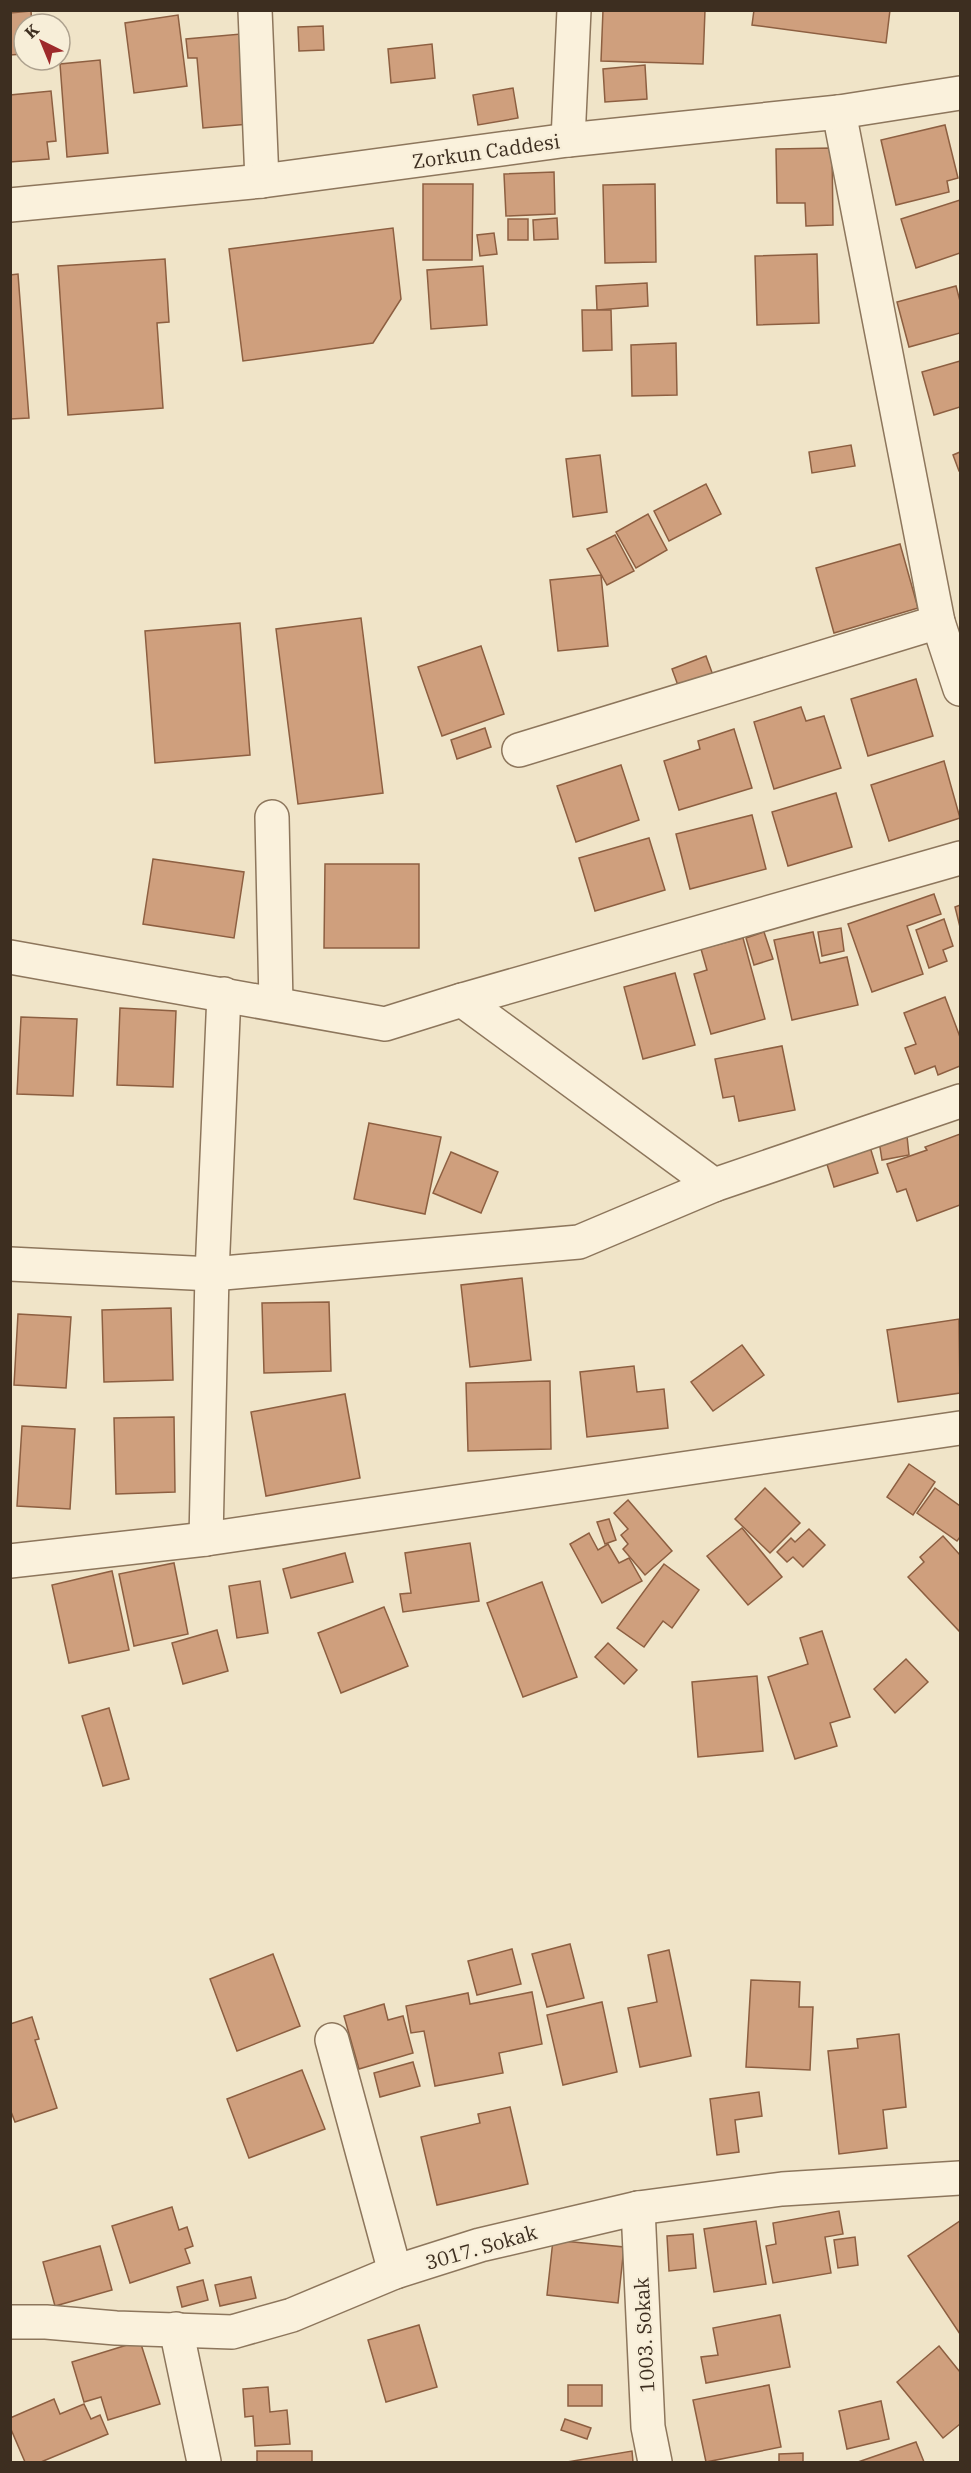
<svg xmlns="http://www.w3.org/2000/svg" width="971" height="2473" font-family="'IBM Plex Serif',serif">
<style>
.building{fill:#cf9f7d;stroke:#8d5f41;stroke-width:1.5}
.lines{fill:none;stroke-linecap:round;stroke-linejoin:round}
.minor-casing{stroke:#8d765c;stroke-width:36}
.minor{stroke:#faf1dc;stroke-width:33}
.labels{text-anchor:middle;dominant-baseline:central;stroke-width:4.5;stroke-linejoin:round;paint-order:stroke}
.street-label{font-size:20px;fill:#3d2e20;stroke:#f7eed8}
</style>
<rect width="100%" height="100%" fill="#f0e4c8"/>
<g class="building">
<path d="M 603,10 L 705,10 L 703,64 L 601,61 Z"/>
<path d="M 754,10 L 890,10 L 886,43 L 752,25 Z"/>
<path d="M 31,11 L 32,24 L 24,24 L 24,54 L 10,55 L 10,13 Z"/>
<path d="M 178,15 L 187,86 L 134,93 L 125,23 Z"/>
<path d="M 323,26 L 324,50 L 299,51 L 298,27 Z"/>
<path d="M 241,34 L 249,124 L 203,128 L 197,58 L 188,58 L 186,39 Z"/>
<path d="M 432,44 L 435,78 L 391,83 L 388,49 Z"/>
<path d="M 100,60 L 108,153 L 67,157 L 60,64 Z"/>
<path d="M 645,65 L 647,99 L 605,102 L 603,69 Z"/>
<path d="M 513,88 L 518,118 L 478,125 L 473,95 Z"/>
<path d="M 51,91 L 56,141 L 47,142 L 49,159 L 10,162 L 10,95 Z"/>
<path d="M 945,125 L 958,178 L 947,181 L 949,192 L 896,205 L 881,140 Z"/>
<path d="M 832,148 L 833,225 L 806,226 L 805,203 L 777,203 L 776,149 Z"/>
<path d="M 554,172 L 555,214 L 506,216 L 504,174 Z"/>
<path d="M 423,184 L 473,184 L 472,260 L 423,260 Z"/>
<path d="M 655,184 L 656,262 L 605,263 L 603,185 Z"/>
<path d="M 960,200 L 960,253 L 916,268 L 901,219 Z"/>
<path d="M 557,218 L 558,239 L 534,240 L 533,220 Z"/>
<rect x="508" y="219" width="20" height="21"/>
<path d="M 393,228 L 401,299 L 373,343 L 243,361 L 229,249 Z"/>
<path d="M 494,233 L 497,254 L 480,256 L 477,235 Z"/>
<path d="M 817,254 L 819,323 L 757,325 L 755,256 Z"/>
<path d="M 165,259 L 169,322 L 157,323 L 163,408 L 68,415 L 58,266 Z"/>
<path d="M 483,266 L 487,325 L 431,329 L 427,270 Z"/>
<path d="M 18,274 L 29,418 L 10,419 L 10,275 Z"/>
<path d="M 647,283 L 648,306 L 597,310 L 596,286 Z"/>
<path d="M 956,286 L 960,301 L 960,333 L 909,347 L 897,302 Z"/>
<path d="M 582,310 L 611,310 L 612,350 L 583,351 Z"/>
<path d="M 676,343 L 677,395 L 632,396 L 631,345 Z"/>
<path d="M 960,361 L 960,407 L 934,415 L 922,372 Z"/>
<path d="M 851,445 L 855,466 L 812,473 L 809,452 Z"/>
<path d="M 960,452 L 960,471 L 959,471 L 953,455 Z"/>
<path d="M 600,455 L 607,512 L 573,517 L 566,459 Z"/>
<path d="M 706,484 L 721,514 L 669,541 L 654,511 Z"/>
<path d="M 648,514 L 667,550 L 636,568 L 616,532 Z"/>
<path d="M 615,535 L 634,571 L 607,585 L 587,549 Z"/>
<path d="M 900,544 L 918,608 L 834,633 L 816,568 Z"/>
<path d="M 601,575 L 608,646 L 558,651 L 550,580 Z"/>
<path d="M 361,618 L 383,793 L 298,804 L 276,629 Z"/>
<path d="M 240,623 L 250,755 L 155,763 L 145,631 Z"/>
<path d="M 481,646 L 504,714 L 442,736 L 418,667 Z"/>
<path d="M 706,656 L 714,678 L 680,691 L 672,669 Z"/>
<path d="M 916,679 L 933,736 L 868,756 L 851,699 Z"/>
<path d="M 801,707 L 806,721 L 824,716 L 841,768 L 774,789 L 754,722 Z"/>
<path d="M 485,728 L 491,747 L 457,759 L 451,740 Z"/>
<path d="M 734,729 L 752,788 L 679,810 L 664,761 L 700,749 L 698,741 Z"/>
<path d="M 944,761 L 960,818 L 889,841 L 871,785 Z"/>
<path d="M 621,765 L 639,820 L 576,842 L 557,786 Z"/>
<path d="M 836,793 L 852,847 L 788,866 L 772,812 Z"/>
<path d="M 752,815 L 766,869 L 690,889 L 676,834 Z"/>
<path d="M 649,838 L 665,890 L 595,911 L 579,858 Z"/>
<path d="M 153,859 L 244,872 L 234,938 L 143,924 Z"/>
<path d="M 325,864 L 419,864 L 419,948 L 324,948 Z"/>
<path d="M 934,894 L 941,914 L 907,926 L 923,974 L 872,992 L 848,924 Z"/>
<path d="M 960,905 L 960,927 L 955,907 Z"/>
<path d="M 944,919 L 953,946 L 943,950 L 947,961 L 929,968 L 916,930 Z"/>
<path d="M 841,928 L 844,951 L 822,956 L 818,932 Z"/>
<path d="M 764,932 L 773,959 L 754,965 L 746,938 Z"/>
<path d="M 813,932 L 820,963 L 847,957 L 858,1005 L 792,1020 L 774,940 Z"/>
<path d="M 743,938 L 765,1019 L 711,1034 L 694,974 L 707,970 L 701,949 Z"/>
<path d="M 675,973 L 695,1045 L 643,1059 L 624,987 Z"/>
<path d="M 945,997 L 960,1037 L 960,1066 L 938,1075 L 935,1066 L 915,1074 L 905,1048 L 916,1044 L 904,1013 Z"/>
<path d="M 120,1008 L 176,1011 L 173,1087 L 117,1085 Z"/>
<path d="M 21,1017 L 77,1019 L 73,1096 L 17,1094 Z"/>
<path d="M 782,1046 L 795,1110 L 739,1121 L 734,1096 L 723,1098 L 715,1059 Z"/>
<path d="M 369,1123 L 441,1137 L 425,1214 L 354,1199 Z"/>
<path d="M 960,1134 L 960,1205 L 917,1221 L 906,1189 L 897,1192 L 887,1164 L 927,1150 L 925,1147 Z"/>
<path d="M 907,1136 L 909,1155 L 882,1160 L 879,1141 Z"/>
<path d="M 870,1147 L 878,1173 L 834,1187 L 826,1161 Z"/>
<path d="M 451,1152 L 498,1172 L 481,1213 L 433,1193 Z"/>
<path d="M 522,1278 L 531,1360 L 470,1367 L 461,1285 Z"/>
<path d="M 329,1302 L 331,1371 L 264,1373 L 262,1303 Z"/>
<path d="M 171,1308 L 173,1380 L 104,1382 L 102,1310 Z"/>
<path d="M 18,1314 L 71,1317 L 66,1388 L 14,1385 Z"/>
<path d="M 959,1319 L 960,1393 L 898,1402 L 887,1330 Z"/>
<path d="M 742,1345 L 764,1375 L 713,1411 L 691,1382 Z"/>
<path d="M 634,1366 L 637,1392 L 664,1389 L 668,1428 L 587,1437 L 580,1372 Z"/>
<path d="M 550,1381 L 551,1449 L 468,1451 L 466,1383 Z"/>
<path d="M 345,1394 L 360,1478 L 266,1496 L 251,1412 Z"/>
<path d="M 174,1417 L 175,1492 L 116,1494 L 114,1418 Z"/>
<path d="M 22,1426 L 75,1429 L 70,1509 L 17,1506 Z"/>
<path d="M 909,1464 L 935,1482 L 913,1515 L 887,1497 Z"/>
<path d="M 765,1488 L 800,1523 L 770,1553 L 735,1519 Z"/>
<path d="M 935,1488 L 960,1506 L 960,1537 L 957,1541 L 917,1513 Z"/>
<path d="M 628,1500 L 672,1551 L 645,1575 L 623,1549 L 628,1544 L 621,1535 L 628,1529 L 614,1513 Z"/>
<path d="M 609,1519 L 616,1540 L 605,1544 L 597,1522 Z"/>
<path d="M 742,1528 L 782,1577 L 748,1605 L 707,1556 Z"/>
<path d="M 809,1529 L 825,1545 L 803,1567 L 793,1557 L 787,1562 L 777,1552 L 791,1538 L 795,1542 Z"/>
<path d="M 589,1533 L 598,1550 L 608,1544 L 619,1563 L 629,1558 L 642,1581 L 602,1603 L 570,1544 Z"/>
<path d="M 943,1536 L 960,1555 L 960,1632 L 908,1577 L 924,1562 L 920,1557 Z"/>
<path d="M 470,1543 L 479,1601 L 403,1612 L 400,1594 L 411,1593 L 405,1553 Z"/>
<path d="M 345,1553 L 353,1582 L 291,1598 L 283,1569 Z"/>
<path d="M 174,1563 L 188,1634 L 134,1646 L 119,1574 Z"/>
<path d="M 664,1564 L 699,1590 L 672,1628 L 663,1621 L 644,1647 L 617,1628 Z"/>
<path d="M 112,1571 L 129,1650 L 69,1663 L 52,1585 Z"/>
<path d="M 260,1581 L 268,1633 L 237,1638 L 229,1586 Z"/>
<path d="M 542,1582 L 577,1677 L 523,1697 L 487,1603 Z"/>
<path d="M 384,1607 L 408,1666 L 341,1693 L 318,1633 Z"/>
<path d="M 217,1630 L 228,1671 L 183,1684 L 172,1643 Z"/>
<path d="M 822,1631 L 850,1717 L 830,1723 L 837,1746 L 795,1759 L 768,1677 L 808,1664 L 800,1638 Z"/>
<path d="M 608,1643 L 637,1670 L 624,1684 L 595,1657 Z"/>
<path d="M 906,1659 L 928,1682 L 895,1713 L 874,1689 Z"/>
<path d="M 757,1676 L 763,1751 L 698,1757 L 692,1682 Z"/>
<path d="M 109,1708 L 129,1779 L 103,1786 L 82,1716 Z"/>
<path d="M 570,1944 L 584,1998 L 547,2007 L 532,1954 Z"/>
<path d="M 512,1949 L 521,1984 L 477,1995 L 468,1961 Z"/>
<path d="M 669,1950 L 691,2056 L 640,2067 L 628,2008 L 657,2002 L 648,1955 Z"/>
<path d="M 273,1954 L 300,2026 L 237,2051 L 210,1979 Z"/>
<path d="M 751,1980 L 800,1982 L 799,2007 L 813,2007 L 810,2070 L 746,2067 Z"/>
<path d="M 532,1992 L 542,2044 L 499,2053 L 503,2073 L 435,2086 L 424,2031 L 411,2033 L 406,2006 L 468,1993 L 470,2004 Z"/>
<path d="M 602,2002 L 617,2072 L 563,2085 L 547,2015 Z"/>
<path d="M 384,2004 L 388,2020 L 403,2016 L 413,2053 L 359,2069 L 344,2016 Z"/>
<path d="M 32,2017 L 39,2039 L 35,2040 L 57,2108 L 15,2122 L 10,2109 L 10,2024 Z"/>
<path d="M 899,2034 L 906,2107 L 883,2110 L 887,2148 L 839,2154 L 828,2051 L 858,2048 L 857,2039 Z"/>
<path d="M 413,2062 L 420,2086 L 380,2097 L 374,2073 Z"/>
<path d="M 302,2070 L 325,2129 L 249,2158 L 227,2099 Z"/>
<path d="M 759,2092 L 762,2116 L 735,2120 L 739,2152 L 717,2155 L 710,2099 Z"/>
<path d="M 510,2107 L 528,2184 L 437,2205 L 421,2137 L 480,2123 L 478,2114 Z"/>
<path d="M 172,2207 L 179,2230 L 187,2227 L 193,2246 L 185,2249 L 190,2263 L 130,2283 L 112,2226 Z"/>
<path d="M 839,2211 L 843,2234 L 825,2237 L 831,2273 L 773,2283 L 766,2246 L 776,2244 L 773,2223 Z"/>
<path d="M 756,2221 L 766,2284 L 714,2292 L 704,2229 Z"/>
<path d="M 960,2221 L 960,2334 L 908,2256 Z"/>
<path d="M 693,2234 L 696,2268 L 669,2271 L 667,2236 Z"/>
<path d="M 855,2237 L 858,2265 L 838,2268 L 834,2240 Z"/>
<path d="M 553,2240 L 624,2247 L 618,2303 L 547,2295 Z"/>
<path d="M 100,2246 L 112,2290 L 55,2306 L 43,2262 Z"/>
<path d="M 251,2277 L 256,2298 L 220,2306 L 215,2285 Z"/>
<path d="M 203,2280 L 208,2300 L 182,2307 L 177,2287 Z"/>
<path d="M 780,2315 L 790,2367 L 706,2383 L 701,2357 L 718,2355 L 713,2328 Z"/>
<path d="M 419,2325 L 437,2387 L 386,2402 L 368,2340 Z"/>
<path d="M 140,2341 L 160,2404 L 108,2420 L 101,2397 L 84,2402 L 72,2362 Z"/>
<path d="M 939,2346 L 960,2372 L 960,2424 L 943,2438 L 897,2382 Z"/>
<rect x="568" y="2385" width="34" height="21"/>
<path d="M 769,2385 L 781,2447 L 706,2462 L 693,2400 Z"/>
<path d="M 268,2387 L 270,2412 L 287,2410 L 290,2444 L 255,2446 L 253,2416 L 245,2417 L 243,2389 Z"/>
<path d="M 54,2399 L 60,2414 L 84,2404 L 91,2419 L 100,2415 L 108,2434 L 41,2462 L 25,2462 L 10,2427 L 10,2418 Z"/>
<path d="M 881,2401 L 889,2439 L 847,2449 L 839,2411 Z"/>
<path d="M 565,2419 L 591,2428 L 587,2439 L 561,2430 Z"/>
<path d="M 916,2442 L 924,2462 L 858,2462 Z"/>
<rect x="257" y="2451" width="55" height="11"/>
<path d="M 632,2451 L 633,2462 L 567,2462 Z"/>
<path d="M 803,2453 L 803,2462 L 779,2462 L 779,2454 Z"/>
</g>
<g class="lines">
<defs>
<g id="minor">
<path d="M 255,10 L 262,181"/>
<path d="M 839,112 L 938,622 L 960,689"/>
<path d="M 568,140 L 574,10"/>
<path d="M 10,205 L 262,181 L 568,140 L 839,112 L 960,93"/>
<path d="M 519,750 L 938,622"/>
<path d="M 272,817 L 276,1004"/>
<path d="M 10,957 L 385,1024 L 462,1000 L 714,1185 L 960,1101"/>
<path d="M 462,1000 L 960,858"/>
<path d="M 10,1264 L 212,1274 L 579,1242 L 714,1185"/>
<path d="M 206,1539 L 212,1274 L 224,994"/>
<path d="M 10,1561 L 206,1539 L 960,1428"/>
<path d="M 332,2040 L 395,2272"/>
<path d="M 638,2208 L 648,2427 L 655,2462"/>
<path d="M 10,2322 L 46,2322 L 116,2328 L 232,2332 L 292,2315 L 395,2272 L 480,2245 L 638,2208 L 782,2189 L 960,2178"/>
<path d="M 176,2329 L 204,2462"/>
</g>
</defs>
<use href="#minor" class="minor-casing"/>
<use href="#minor" class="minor"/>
</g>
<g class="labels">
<g class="street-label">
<text transform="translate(486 151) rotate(-8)">Zorkun Caddesi</text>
<text transform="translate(481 2247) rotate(-16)">3017. Sokak</text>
<text transform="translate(644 2335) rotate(-93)">1003. Sokak</text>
</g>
</g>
<rect width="971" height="2473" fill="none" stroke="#3d2e20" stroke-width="24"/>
<g transform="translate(42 42) rotate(317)"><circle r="28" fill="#f7eed8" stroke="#ada18e" stroke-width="1.5"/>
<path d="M0-4.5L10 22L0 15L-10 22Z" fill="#9e2a2b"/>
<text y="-9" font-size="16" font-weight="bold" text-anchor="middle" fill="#3d2e20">K</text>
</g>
</svg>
